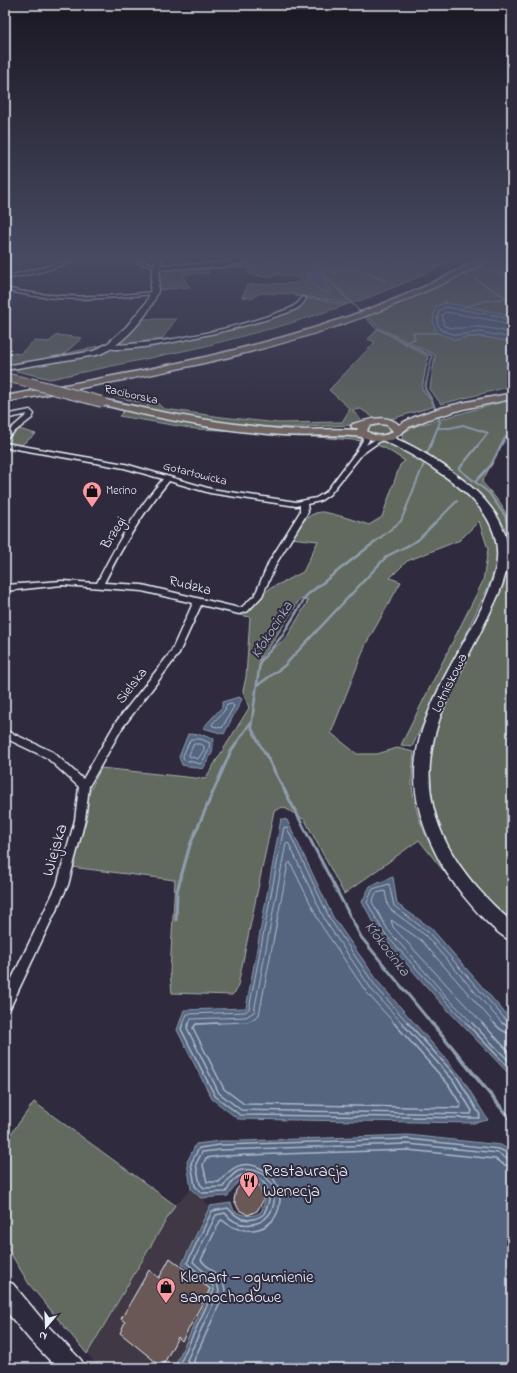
<svg xmlns="http://www.w3.org/2000/svg" width="517" height="1373" font-family="'Indie Flower',sans-serif">
<style>
.built{fill:#403845}
.green{fill:#626b5e;stroke:#a5aeab;fill-rule:evenodd}
.water{fill:#54657f;stroke:#8f9daf}
.lines{fill:none;stroke-linecap:round;stroke-linejoin:round}
.shore-far1{stroke:#adb9c8;stroke-width:1}
.shore{stroke:#adb9c8;stroke-width:1.5}
.stream-far4{stroke:#8f9daf;stroke-width:1.5}
.stream-far3{stroke:#8f9daf;stroke-width:2}
.stream-far2{stroke:#8f9daf;stroke-width:2.5}
.stream-far1{stroke:#8f9daf;stroke-width:3}
.stream{stroke:#8f9daf;stroke-width:4}
.building{fill:#695957;stroke:#e8f1f8}
.street-casing{stroke:#e8f1f8;stroke-width:3}
.secondary-casing{stroke:#e8f1f8;stroke-width:3}
.primary-casing{stroke:#e8f1f8;stroke-width:3}
.highway-casing{stroke:#e8f1f8;stroke-width:3}
.street{fill:#2f2a3d;fill-rule:evenodd}
.secondary{fill:#2f2a3d;fill-rule:evenodd}
.primary{fill:#756964;fill-rule:evenodd}
.highway{fill:#756964;fill-rule:evenodd}
.primary-bridge-far1-casing{stroke:#e8f1f8;stroke-width:10;stroke-linecap:butt}
.primary-bridge-casing{stroke:#e8f1f8;stroke-width:12;stroke-linecap:butt}
.primary-bridge-far1{stroke:#756964;stroke-width:8}
.primary-bridge{stroke:#756964;stroke-width:10}
.labels{text-anchor:middle;dominant-baseline:central;stroke-width:4;stroke-linejoin:round;paint-order:stroke}
.far-street-label{font-size:12px;fill:#e8f1f8;stroke:#2f2a3d}
.far-poi-label{font-size:12px;fill:#e8f1f8;stroke:#2f2a3d;text-anchor:start}
.street-label{font-size:14px;fill:#e8f1f8;stroke:#2f2a3d}
.water-label{font-size:15px;font-style:italic;fill:#adb9c8;stroke:#2f2a3d}
.near-street-label{font-size:17px;fill:#e8f1f8;stroke:#2f2a3d}
.near-poi-label{font-size:17px;fill:#e8f1f8;stroke:#2f2a3d;text-anchor:start}
</style>
<rect width="100%" height="100%" fill="#2f2a3d"/>
<filter id="ink" filterUnits="userSpaceOnUse"><feTurbulence type="fractalNoise" baseFrequency=".025" numOctaves="2"/><feDisplacementMap in="SourceGraphic" scale="8" xChannelSelector="R" yChannelSelector="G"/><feConvolveMatrix kernelMatrix="1 2 1 2 8 2 1 2 1" color-interpolation-filters="sRGB"/></filter>
<g filter="url(#ink)">
<path class="built" d="M 191,1189 L 210,1206 L 182,1264 L 211,1289 L 176,1363 L 182,1368 L 100,1368 L 87,1354 L 175,1205 Z"/>
<g class="green">
<path d="M 251,259 L 321,259 L 323,264 L 335,274 L 348,269 L 350,265 L 347,259 L 455,259 L 409,281 L 362,300 L 348,304 L 333,300 L 295,296 L 295,294 L 260,293 L 252,298 L 242,297 L 247,285 L 297,283 L 299,280 L 298,278 L 277,274 L 272,277 L 265,277 L 249,274 L 248,268 L 208,267 L 209,273 L 184,274 L 185,281 L 190,287 L 156,290 L 160,269 L 228,265 Z"/>
<path d="M 502,259 L 512,259 L 512,318 L 483,310 L 446,303 L 456,340 C 475,334 493,338 512,342 L 512,386 L 441,404 L 430,389 L 435,355 L 379,328 L 367,316 Z"/>
<path d="M 307,298 L 328,301 L 346,305 L 288,324 L 202,347 L 50,379 L 9,369 L 103,352 L 111,349 L 165,342 L 233,330 L 301,306 Z"/>
<path d="M 139,319 L 176,319 L 162,339 L 116,345 Z"/>
<path d="M 378,329 L 428,356 L 422,389 L 435,406 L 391,419 L 374,418 L 361,409 L 352,410 L 361,420 L 359,423 L 352,425 C 318,426 283,429 248,426 C 200,422 153,412 107,401 L 114,400 L 146,407 L 149,405 L 114,396 L 133,393 L 155,400 L 161,407 L 165,409 L 222,417 L 278,423 L 342,422 L 350,409 L 329,390 L 375,342 L 368,339 Z"/>
<path d="M 57,335 L 82,338 L 64,354 L 111,343 L 102,350 L 5,368 L 5,352 L 20,354 L 34,341 L 49,342 Z"/>
<path d="M 512,399 L 512,432 L 504,440 L 482,482 C 498,500 507,509 512,533 L 512,924 L 481,895 L 458,865 L 437,825 L 429,803 L 431,737 L 510,568 L 506,530 L 498,515 L 481,494 L 455,474 L 402,439 L 404,432 L 416,426 Z"/>
<path d="M 125,410 L 198,424 L 359,436 L 377,441 L 391,443 L 419,458 L 411,457 C 419,462 428,465 436,470 C 469,490 497,516 497,556 C 497,565 492,575 490,583 L 412,747 L 401,745 L 483,581 L 488,549 L 479,521 L 460,540 L 407,561 L 390,578 L 401,582 L 366,644 L 331,733 L 357,754 L 377,754 L 397,748 L 414,752 C 413,763 412,773 412,784 C 415,820 431,848 450,879 L 419,840 L 344,894 L 305,820 L 283,807 L 274,811 L 237,990 L 232,995 L 172,993 L 170,972 L 175,880 L 71,867 L 85,819 L 87,797 L 101,768 L 205,779 L 249,708 L 243,691 L 246,677 L 250,617 L 240,615 L 269,589 L 303,572 L 318,541 L 290,538 C 297,528 306,514 320,512 C 326,511 361,522 369,525 L 382,517 L 400,465 L 405,461 L 385,448 L 365,441 L 248,431 L 196,429 L 119,416 ZM 300,599 L 308,601 L 287,637 L 258,661 L 270,646 Z"/>
<path d="M 378,423 L 386,425 L 392,430 L 392,432 C 385,437 376,437 369,432 L 367,428 L 369,426 Z"/>
<path d="M 19,429 L 36,434 L 13,451 L 5,449 L 5,440 Z"/>
<path d="M 34,1102 L 175,1205 L 87,1354 L 29,1284 L 5,1244 L 5,1142 Z"/>
</g>
<g class="water">
<path d="M 347,259 L 350,265 L 357,266 L 355,269 L 348,269 L 335,274 L 333,274 L 323,264 L 321,259 Z"/>
<path d="M 307,273 L 320,273 L 331,292 C 317,293 313,284 306,274 Z"/>
<path d="M 446,303 L 501,313 L 512,318 L 512,342 L 480,336 L 467,337 L 456,340 L 437,333 L 433,323 L 435,306 Z"/>
<path d="M 239,697 L 242,699 L 224,734 L 203,728 L 222,707 L 222,702 Z"/>
<path d="M 188,734 L 202,735 L 214,739 L 212,753 L 203,769 L 182,765 L 179,757 Z"/>
<path d="M 281,819 L 287,820 L 333,917 L 380,984 L 460,1075 L 488,1120 L 474,1123 L 238,1119 L 212,1099 L 177,1030 L 184,1010 L 246,1008 Z"/>
<path d="M 393,877 L 397,904 L 431,928 L 512,1021 L 512,1077 L 441,1003 L 381,935 L 362,902 L 370,886 Z"/>
<path d="M 408,1135 L 501,1145 L 512,1152 L 512,1368 L 182,1368 L 176,1363 L 211,1289 L 182,1264 L 210,1206 L 231,1203 L 234,1211 C 245,1216 251,1218 261,1212 C 263,1206 266,1200 265,1194 C 264,1182 246,1173 237,1183 C 233,1187 231,1192 228,1196 L 201,1198 L 191,1189 L 187,1162 L 196,1144 L 220,1141 L 243,1141 Z"/>
</g>
<g class="lines">
<g class="shore-far1">
<path d="M 512,322 L 499,316 L 446,307 L 439,310 L 437,322 L 441,330 L 456,335 L 480,332 L 512,338"/>
<path d="M 512,327 L 497,321 L 446,312 L 442,315 L 444,326 C 457,331 468,326 481,327 C 492,328 502,331 512,333"/>
<path d="M 232,704 L 234,706 L 222,728 L 213,726 L 212,724 L 225,710 L 226,706 Z"/>
<path d="M 191,739 L 201,739 L 210,743 L 208,752 L 201,764 L 184,760 L 183,756 Z"/>
<path d="M 194,744 L 201,744 L 204,746 L 204,750 L 198,759 L 189,756 Z"/>
<path d="M 183,1024 L 187,1014 L 245,1012 L 249,1009 L 284,827 L 287,828 L 330,919 L 376,987 L 409,1024"/>
<path d="M 189,1024 L 191,1019 L 246,1017 L 254,1012 L 286,843 L 289,844 L 326,922 L 372,990 L 403,1024"/>
<path d="M 196,1024 L 248,1022 L 259,1015 L 288,864 L 290,862 L 321,925 L 367,993 L 395,1024"/>
<path d="M 467,1024 L 384,933 L 367,902 L 373,889 L 389,884 L 394,906 L 428,932 L 507,1021 L 512,1023"/>
<path d="M 473,1024 L 447,997 L 388,930 L 372,902 L 376,893 L 385,891 L 388,906 L 391,910 L 425,935 L 503,1024"/>
<path d="M 483,1024 L 393,927 L 391,920 L 421,940 L 495,1024"/>
</g>
<g class="shore">
<path d="M 183,1023 L 181,1029 L 215,1096 L 240,1115 L 479,1118 L 480,1115 L 457,1077 L 408,1023"/>
<path d="M 189,1023 L 187,1028 L 219,1093 L 241,1110 L 471,1114 L 472,1111 L 453,1080 L 402,1023"/>
<path d="M 219,1023 L 196,1024 L 193,1028 L 224,1089 L 244,1104 L 460,1108 L 461,1105 L 448,1084 L 394,1023"/>
<path d="M 466,1023 L 512,1071"/>
<path d="M 472,1023 L 512,1064"/>
<path d="M 482,1023 L 512,1055"/>
<path d="M 494,1023 C 499,1029 504,1033 512,1034"/>
<path d="M 502,1023 L 512,1028"/>
<path d="M 184,1368 L 181,1361 L 214,1290 L 213,1286 L 187,1263 L 212,1211 L 228,1208 C 238,1220 250,1224 264,1214 C 266,1208 270,1202 269,1196 C 269,1180 248,1168 235,1179 C 231,1182 229,1188 226,1192 L 202,1193 L 195,1186 L 191,1163 L 199,1148 L 220,1145 L 408,1139 L 499,1149 L 512,1155"/>
<path d="M 189,1368 L 187,1360 L 219,1291 L 217,1283 L 193,1262 L 216,1215 L 225,1213 C 232,1222 241,1226 252,1224 C 281,1221 282,1177 253,1170 C 247,1169 242,1169 238,1171 C 231,1175 227,1181 223,1187 L 204,1188 L 200,1184 L 196,1164 L 202,1152 L 220,1150 L 408,1144 L 498,1153 L 507,1159 L 512,1160"/>
<path d="M 195,1368 L 194,1360 L 225,1292 C 225,1276 210,1271 201,1260 L 220,1221 L 222,1220 C 231,1228 240,1231 253,1230 C 286,1227 289,1181 260,1168 C 242,1159 231,1168 219,1182 L 207,1182 L 203,1165 L 206,1158 L 221,1156 L 408,1150 L 495,1159 L 505,1165 L 512,1166"/>
</g>
<g class="stream-far4">
<path d="M 313,259 L 332,283 L 376,328 L 432,356 L 426,384"/>
<path d="M 358,270 L 386,281"/>
<path d="M 491,270 L 512,278"/>
<path d="M 466,276 L 470,277"/>
<path d="M 475,279 L 507,298"/>
<path d="M 444,301 L 446,303"/>
<path d="M 464,307 L 485,301 L 512,298"/>
<path d="M 406,342 L 415,339 L 413,333 L 437,333"/>
</g>
<g class="stream-far3">
<path d="M 438,428 L 450,428 L 463,425 L 488,433 L 459,469 L 489,493 L 505,516 L 512,544"/>
<path d="M 426,456 L 440,422 L 432,400 L 425,389 L 426,383"/>
<path d="M 476,481 L 491,465 L 505,438 L 512,431"/>
<path d="M 370,546 L 401,521 L 425,461"/>
<path d="M 407,546 L 418,540 L 457,501"/>
</g>
<g class="stream-far2">
<path d="M 258,685 L 284,666 L 387,556 L 409,545"/>
<path d="M 229,754 L 251,722"/>
<path d="M 265,754 L 251,727 L 260,662 L 282,636 L 307,595 L 371,545"/>
</g>
<g class="stream-far1">
<path d="M 265,753 L 361,937 L 432,1024"/>
<path d="M 176,920 L 177,891 L 190,845 L 230,753"/>
</g>
<path class="stream" d="M 432,1023 L 512,1121"/>
</g>
<g class="building">
<path d="M 246,1181 L 251,1181 L 259,1185 L 263,1196 L 263,1201 L 257,1211 L 248,1215 L 239,1210 L 234,1200 L 236,1190 L 242,1183 Z"/>
<path d="M 170,1258 L 210,1289 L 182,1341 L 178,1337 L 162,1367 L 120,1333 L 125,1322 L 121,1319 L 149,1270 L 159,1278 Z"/>
</g>
<g class="lines">
<defs>
<g id="street">
<path d="M 74,259 L 83,259 L 40,272 L 5,279 L 5,277 Z"/>
<path d="M 126,259 L 135,259 L 161,267 L 159,268 Z"/>
<path d="M 5,288 C 55,300 103,297 154,292 L 156,293 L 154,294 C 103,299 55,303 5,290 Z"/>
<path d="M 302,297 L 306,298 C 304,303 301,306 296,309 C 273,321 124,358 106,347 L 109,345 C 169,344 235,329 291,308 L 298,303 Z"/>
<path d="M 30,410 L 34,414 L 32,418 L 5,439 L 5,434 L 28,414 L 5,419 L 5,415 Z"/>
<path d="M 365,433 L 368,435 L 369,440 L 366,445 L 378,438 L 383,439 L 362,454 L 330,494 L 320,501 L 307,504 L 308,512 L 277,562 L 262,596 L 248,611 L 239,614 L 201,605 L 178,655 L 122,728 L 89,786 L 85,820 L 68,885 L 9,1010 L 5,1012 L 5,993 L 57,885 L 75,820 L 79,787 L 47,758 L 5,738 L 5,730 L 53,752 L 83,779 L 116,722 L 171,652 L 193,603 L 142,591 L 62,585 L 5,591 L 5,585 L 62,581 L 97,583 C 115,546 136,510 163,479 L 124,468 L 5,447 L 5,443 L 125,464 L 211,489 L 296,502 L 316,498 L 326,492 L 356,452 L 363,440 L 362,435 ZM 169,481 L 210,493 L 296,506 L 300,505 L 300,512 L 269,562 L 255,595 L 242,607 L 239,608 L 142,585 L 104,583 C 122,547 143,512 169,481 Z"/>
</g>
<g id="secondary">
<path d="M 156,259 L 162,259 L 161,265 L 225,263 L 239,259 L 252,259 L 225,267 L 160,269 C 158,278 160,288 156,296 C 148,317 118,350 96,355 L 5,370 L 5,366 L 94,351 L 108,343 L 126,327 L 146,303 L 150,293 L 152,274 Z"/>
<path d="M 385,435 C 410,442 443,464 463,480 C 483,496 503,517 507,543 C 512,574 495,602 482,629 C 466,661 447,693 437,727 C 412,808 453,871 512,922 L 512,941 C 490,932 454,886 442,865 C 424,832 411,797 416,758 C 419,731 432,704 443,680 C 460,647 482,614 493,579 C 509,530 477,498 440,473 C 422,460 402,449 382,440 L 380,438 Z"/>
<path d="M 5,1281 L 13,1284 L 46,1324 L 81,1360 L 85,1368 L 57,1368 L 30,1340 L 5,1310 Z"/>
</g>
<path id="primary" d="M 512,393 L 512,399 L 463,409 L 429,419 L 409,427 L 392,440 L 376,441 L 362,437 C 335,434 309,437 282,435 C 220,431 159,419 99,404 L 97,402 L 102,399 C 161,413 221,424 281,429 C 307,431 332,428 357,430 L 358,428 L 353,428 L 351,426 L 353,424 C 367,420 387,413 399,425 C 427,407 479,400 512,393 ZM 379,424 L 387,425 L 393,431 C 386,437 374,437 367,431 L 369,426 Z"/>
<path id="highway" d="M 479,259 L 490,259 C 484,264 476,268 469,271 C 453,279 438,286 422,293 C 291,352 146,376 5,402 L 5,396 C 130,373 258,352 377,306 C 412,293 446,277 479,259 Z"/>
</defs>
<use href="#street" class="street-casing"/>
<use href="#secondary" class="secondary-casing"/>
<use href="#primary" class="primary-casing"/>
<use href="#highway" class="highway-casing"/>
<use href="#street" class="street"/>
<use href="#secondary" class="secondary"/>
<use href="#primary" class="primary"/>
<use href="#highway" class="highway"/>
<defs>
<path id="primary-bridge-far1" d="M 5,377 L 34,384"/>
<path id="primary-bridge" d="M 30,383 L 102,402"/>
</defs>
<use href="#primary-bridge-far1" class="primary-bridge-far1-casing"/>
<use href="#primary-bridge" class="primary-bridge-casing"/>
<use href="#primary-bridge-far1" class="primary-bridge-far1"/>
<use href="#primary-bridge" class="primary-bridge"/>
</g>
</g>
<linearGradient id="sky" x2="0" y2="1"><stop stop-color="#1a1722"/><stop offset="0.57" stop-color="#474a62"/><stop offset="1" stop-color="#474a62" stop-opacity="0"/></linearGradient>
<rect width="517" height="452" fill="url(#sky)"/>
<defs>
<symbol id="shop-pin" viewBox="-11 -11 22 30"><path d="M0 17L-7.5 6A9.5 9.5 0 1 1 7.5 6Z" fill="#ff9aa2" stroke="#2f2a3d"/><path d="M-5-2.5h2.3a2.7 3.5 0 0 1 5.4 0H5L5.5 6h-11ZM-1.5-2.5h3a1.5 2.3 0 0 0-3 0Z" fill="#111"/></symbol>
<symbol id="restaurant-pin" viewBox="-11 -11 22 30"><path d="M0 17L-7.5 6A9.5 9.5 0 1 1 7.5 6Z" fill="#ff9aa2" stroke="#2f2a3d"/><path d="M-5-6h1v4h1v-4h1v4h1v-4h1v5L-1.5 .5V6h-2V.5L-5-1ZM5-6V6H3V1.5H1.5Q1.5-4 5-6Z" fill="#111"/></symbol>
</defs>
<g fill-rule="evenodd">
<use href="#shop-pin" x="81" y="480" width="22" height="30"/>
<use href="#restaurant-pin" x="238" y="1170" width="22" height="30"/>
<use href="#shop-pin" x="155" y="1276" width="22" height="30"/>
</g>
<g class="labels">
<g class="far-street-label">
<text transform="translate(131 395) rotate(13)">Raciborska</text>
<text transform="translate(195 474) rotate(14)">Gotartowicka</text>
</g>
<g class="far-poi-label">
<text x="106" y="491">Merino</text>
</g>
<g class="street-label">
<text transform="translate(114 533) rotate(-58)">Brzegi</text>
<text transform="translate(190 586) rotate(14)">Rudzka</text>
<text transform="translate(450 683) rotate(-64)">Lotniskowa</text>
<text transform="translate(132 686) rotate(-52)">Sielska</text>
</g>
<g class="water-label">
<text transform="translate(272 630) rotate(-57)">Kłokocinka</text>
<text transform="translate(387 949) rotate(53)">Kłokocinka</text>
</g>
<g class="near-street-label">
<text transform="translate(55 850) rotate(-74)">Wiejska</text>
</g>
<g class="near-poi-label">
<text x="263" y="1171">Restauracja<tspan x="263" dy="20">Wenecja</tspan></text>
<text x="180" y="1277">Klenart — ogumienie<tspan x="180" dy="20">samochodowe</tspan></text>
</g>
</g>
<rect width="517" height="1373" fill="none" stroke="#2f2a3d" stroke-width="20"/>
<rect x="10" y="10" width="497" height="1353" fill="none" stroke="#e8f1f8" stroke-width="1.5" filter="url(#ink)"/>
<g transform="translate(46 1327) rotate(199)" stroke="#2f2a3d" stroke-width="3" paint-order="stroke">
<path d="M0-3L7 15L0 10L-7 15Z" fill="#e8f1f8"/>
<text y="-6" font-size="11" font-weight="bold" text-anchor="middle" fill="#e8f1f8">N</text>
</g>
</svg>
